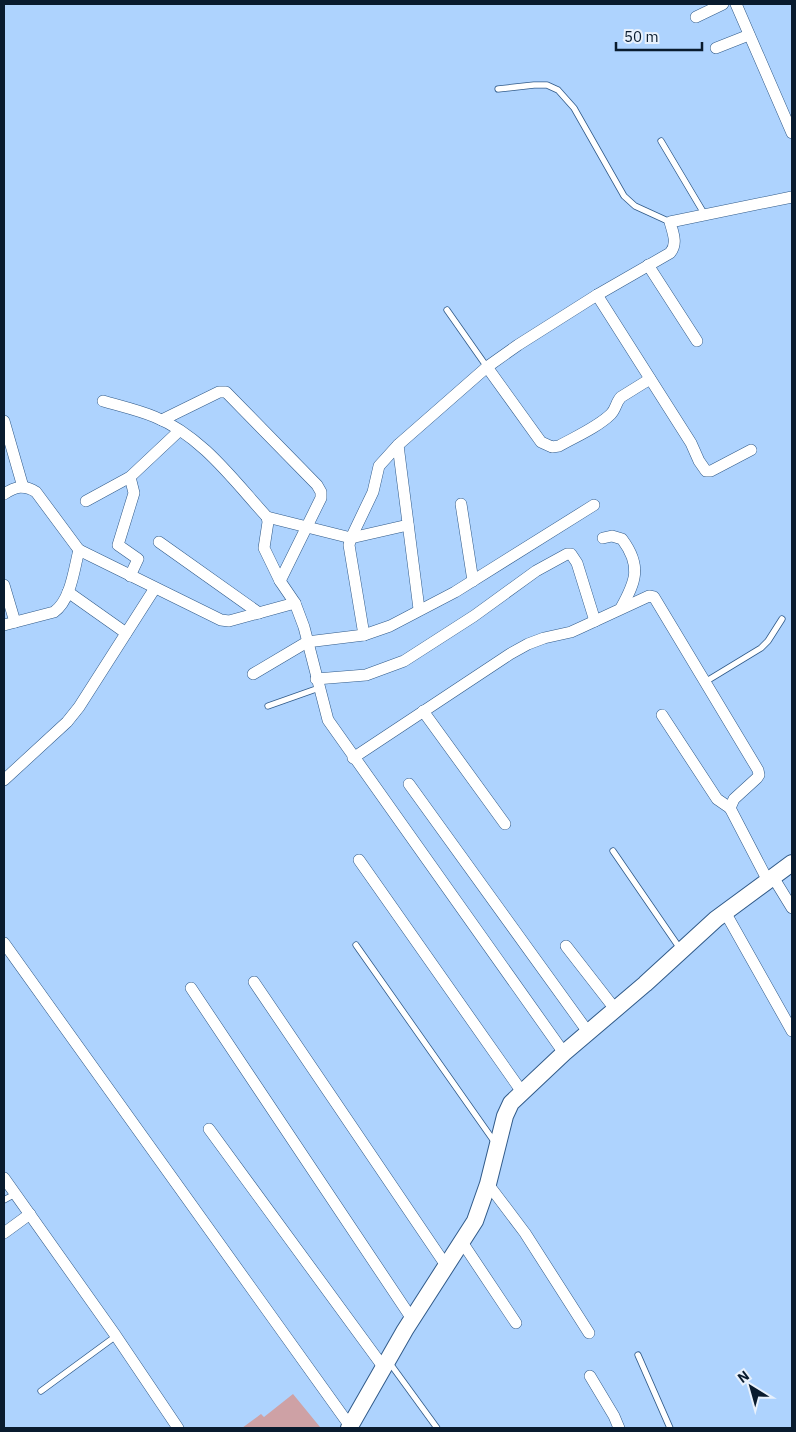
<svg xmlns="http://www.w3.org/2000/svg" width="796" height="1432" font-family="'IBM Plex Sans',sans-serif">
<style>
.green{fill:#cea1a5}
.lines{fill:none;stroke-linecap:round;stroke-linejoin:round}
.lane-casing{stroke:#305a89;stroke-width:7}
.street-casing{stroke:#305a89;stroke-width:12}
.secondary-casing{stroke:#305a89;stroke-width:18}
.lane{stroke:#fff;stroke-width:5.5}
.street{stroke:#fff;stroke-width:11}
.secondary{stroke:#fff;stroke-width:16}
</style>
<rect width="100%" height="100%" fill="#aed3fe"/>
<path class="green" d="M 293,1394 L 320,1427 L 317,1428 L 242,1428 L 261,1414 L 264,1417 Z"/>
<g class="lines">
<defs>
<g id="lane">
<path d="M 498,89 L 534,85 L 547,85 L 558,90 L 574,108 L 624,196 L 635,206 L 670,222"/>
<path d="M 661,141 L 705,215"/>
<path d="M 447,310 L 487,367"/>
<path d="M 705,682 L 761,648 L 768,641 L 782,619"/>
<path d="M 268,706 L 319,688"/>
<path d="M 613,851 L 681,950"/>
<path d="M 356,945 L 496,1144"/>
<path d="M 4,1200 L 15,1194"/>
<path d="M 638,1355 L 670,1428"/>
<path d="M 389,1362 L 437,1428"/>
<path d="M 41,1391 L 116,1336"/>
</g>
<g id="street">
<path d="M 736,4 L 792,133"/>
<path d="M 696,17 L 723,4"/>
<path d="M 716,48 L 749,35"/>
<path d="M 648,265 L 697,341"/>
<path d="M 597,295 L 691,443 L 699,461 L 706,471 L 711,471 L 751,450"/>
<path d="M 487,367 L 541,442 L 552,447 L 559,446 C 575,437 598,427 611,414 C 616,409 616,402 621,397 L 650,379"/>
<path d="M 103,401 C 120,406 138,410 155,417 C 202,436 234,481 267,517 L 268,522 L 264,548 L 280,581 L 295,603 L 304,627 L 328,720 L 564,1053"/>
<path d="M 162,420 L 219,392 L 226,392 L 317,485 L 321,492 L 321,498 L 280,581"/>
<path d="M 4,421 L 23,487"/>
<path d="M 398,445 L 419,609"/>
<path d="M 130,477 L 134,493 L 118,545 L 138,559 L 130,576"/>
<path d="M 4,494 C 15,487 24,484 36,492 L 79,550"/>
<path d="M 86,501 L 130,477 L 179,431"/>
<path d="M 461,504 L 473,581"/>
<path d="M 267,517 L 351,538 L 408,525"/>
<path d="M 603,538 L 612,536 L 622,539 C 642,566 636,581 621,608"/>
<path d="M 159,542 L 259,613"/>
<path d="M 4,585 L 15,622"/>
<path d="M 68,592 L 126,633"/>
<path d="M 4,625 L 54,612 C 71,600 74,569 79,550 L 221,620 L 229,621 L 295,603"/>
<path d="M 364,635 L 349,545 L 351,538 L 373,492 L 379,466 L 398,445 L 487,367 L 518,345 L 597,295 L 670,253 C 678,244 673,233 670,222 L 792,197"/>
<path d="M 253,674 L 307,642 L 364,635 L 390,626 L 455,592 L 594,505"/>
<path d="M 316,679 L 366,675 L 404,661 L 474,616 L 536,571 L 567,554 L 571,554 L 577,563 L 595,621"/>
<path d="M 423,711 L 505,824"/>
<path d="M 662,715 L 717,799 L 730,808"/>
<path d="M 353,758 L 510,654 L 528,644 L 544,638 L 571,632 L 582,627 L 649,596 L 654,597 L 758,770 L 759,775 L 757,778 L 734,799 L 730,808 L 768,881"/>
<path d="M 4,780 L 67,722 L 79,707 L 155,588"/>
<path d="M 409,784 L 588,1032"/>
<path d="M 359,860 L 522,1092"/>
<path d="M 773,877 L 792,908"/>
<path d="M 725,912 L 792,1031"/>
<path d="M 4,943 L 350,1426"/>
<path d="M 566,946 L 615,1009"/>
<path d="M 254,982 L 447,1267"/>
<path d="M 191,988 L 412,1319"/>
<path d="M 209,1129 L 384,1368"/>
<path d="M 4,1178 L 116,1336 L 178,1428"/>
<path d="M 488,1184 L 525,1233 L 589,1333"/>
<path d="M 4,1233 L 30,1214"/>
<path d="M 462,1242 L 516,1323"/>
<path d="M 590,1376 L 614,1416 L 619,1428"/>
</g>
<path id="secondary" d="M 349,1428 L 405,1330 L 475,1221 L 488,1184 L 505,1116 L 511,1103 L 564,1053 L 645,984 L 716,919 L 792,863"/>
</defs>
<use href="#lane" class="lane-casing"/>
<use href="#street" class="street-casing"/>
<use href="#secondary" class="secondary-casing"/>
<use href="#lane" class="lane"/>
<use href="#street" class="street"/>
<use href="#secondary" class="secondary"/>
</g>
<rect width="796" height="1432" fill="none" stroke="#091b2e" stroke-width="10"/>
<g transform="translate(751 1387) rotate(323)" stroke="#e8f1fc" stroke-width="4" paint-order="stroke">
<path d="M0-4L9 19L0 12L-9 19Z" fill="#091b2e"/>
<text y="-8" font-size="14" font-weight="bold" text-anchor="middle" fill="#091b2e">N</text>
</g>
<path d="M616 42v8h86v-8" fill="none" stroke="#091b2e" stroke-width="2.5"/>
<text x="624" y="42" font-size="15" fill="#091b2e" stroke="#e8f1fc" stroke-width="4" paint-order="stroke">50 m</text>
</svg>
